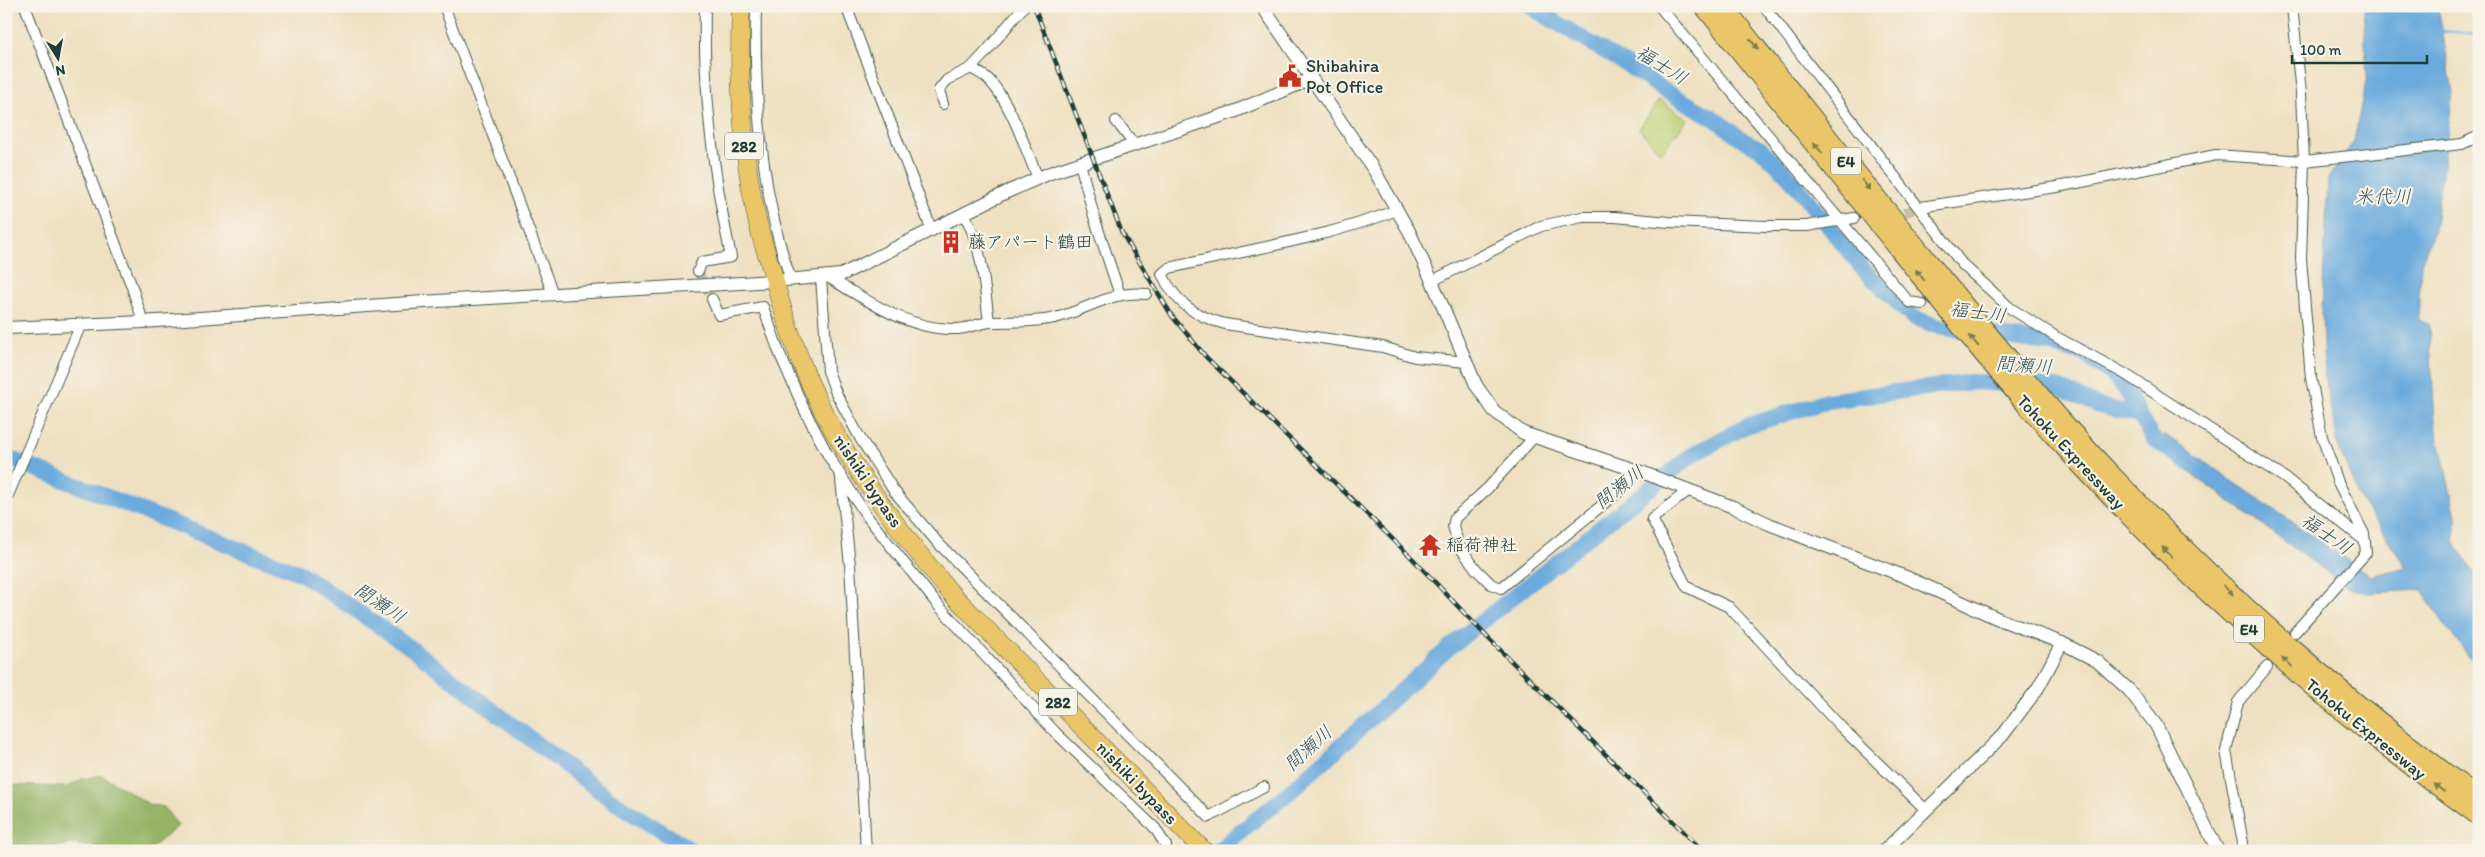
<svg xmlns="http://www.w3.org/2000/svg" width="2485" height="857" font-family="Itim,'Klee One',sans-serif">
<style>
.green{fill:#bcd073;stroke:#6e8654}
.forest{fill:#95b265;stroke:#5a784c}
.water{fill:#6baadd;stroke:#457488}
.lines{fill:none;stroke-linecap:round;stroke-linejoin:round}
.stream{stroke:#6baadd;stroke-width:2.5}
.river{stroke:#6baadd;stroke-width:16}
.minor-tunnel{stroke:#c5bfa4;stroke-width:10;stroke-dasharray:10 5;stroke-linecap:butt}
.minor-casing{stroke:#3e5549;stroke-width:12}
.tertiary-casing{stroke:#3e5549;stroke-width:14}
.trunk-casing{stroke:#3e5549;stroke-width:19}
.motorway-casing{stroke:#3e5549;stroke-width:21}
.minor{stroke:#fff;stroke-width:10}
.tertiary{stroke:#fff;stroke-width:12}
.trunk{stroke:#ebc669;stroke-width:18}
.motorway{stroke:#ebc669;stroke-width:19}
.rail-casing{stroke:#1f3d34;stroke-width:4.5}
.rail{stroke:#f7f3e8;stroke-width:2.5;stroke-dasharray:8;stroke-linecap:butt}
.oneway{fill:#7b7b4c}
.labels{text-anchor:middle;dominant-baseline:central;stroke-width:4.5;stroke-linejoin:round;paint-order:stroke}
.shield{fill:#f7f3e8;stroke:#60746a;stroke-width:1}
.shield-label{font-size:16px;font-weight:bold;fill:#1f3d34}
.poi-label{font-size:18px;fill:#1f3d34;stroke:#f7f3e8;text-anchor:start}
.street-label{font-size:18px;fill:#1f3d34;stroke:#f7f3e8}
.water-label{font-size:19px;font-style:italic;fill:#32585e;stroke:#f7f3e8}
</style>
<rect width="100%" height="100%" fill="#f7f3e8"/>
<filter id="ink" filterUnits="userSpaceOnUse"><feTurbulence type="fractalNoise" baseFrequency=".02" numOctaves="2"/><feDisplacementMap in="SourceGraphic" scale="10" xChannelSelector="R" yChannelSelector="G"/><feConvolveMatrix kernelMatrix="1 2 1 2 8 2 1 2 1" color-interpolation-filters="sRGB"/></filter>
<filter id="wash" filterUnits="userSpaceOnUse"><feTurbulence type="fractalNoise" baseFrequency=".0096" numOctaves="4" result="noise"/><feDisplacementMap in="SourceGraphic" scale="20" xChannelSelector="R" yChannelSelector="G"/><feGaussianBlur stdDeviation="1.12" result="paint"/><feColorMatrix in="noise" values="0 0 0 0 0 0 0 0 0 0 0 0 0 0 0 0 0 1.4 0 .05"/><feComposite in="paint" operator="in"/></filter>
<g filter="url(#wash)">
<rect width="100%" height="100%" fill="#eee0c0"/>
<path class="green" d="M 1659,100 L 1688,119 L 1661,153 L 1639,129 Z"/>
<path class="forest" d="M 102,775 L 150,805 L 164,807 L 178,826 L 148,851 L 103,851 L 97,847 L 72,844 L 36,850 L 6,850 L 6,785 L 68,787 L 82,779 Z"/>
<path class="water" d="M 2363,6 L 2438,6 L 2453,93 L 2434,231 L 2421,263 L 2418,320 L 2429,324 L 2435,422 L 2457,521 L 2453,540 L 2479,580 L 2479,669 L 2449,631 L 2422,590 L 2368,593 L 2346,586 L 2173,460 L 2164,434 L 2371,576 L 2406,567 L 2358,495 L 2339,449 L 2324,375 L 2322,310 L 2328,178 L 2354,141 L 2367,76 Z"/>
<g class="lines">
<path class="stream" d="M 2440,31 L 2479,34"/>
<g class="river">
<path d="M 1529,6 L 1627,65 L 1662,89 L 1712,117 L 1745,141 L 1761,149 L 1790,178 L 1860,266 L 1912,317 L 1939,327 L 2041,342 L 2083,354 L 2111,374 L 2125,389 L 2152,438 L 2188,463"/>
<path d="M 6,457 L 302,574 L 411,648 L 611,800 L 693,851"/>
<path d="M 1217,851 L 1293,789 L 1451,646 L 1692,455 L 1746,426 L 1827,401 L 1972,382 L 2057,387 L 2099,406 L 2139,415"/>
</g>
</g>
</g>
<g filter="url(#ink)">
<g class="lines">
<g class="minor-tunnel">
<path d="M 1890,218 L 1920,207"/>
<path d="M 698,271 L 712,299"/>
</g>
<defs>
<g id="minor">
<path d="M 25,6 L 132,287 L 143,322"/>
<path d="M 444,6 L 553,294"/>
<path d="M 756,6 C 754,96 761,195 791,280"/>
<path d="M 846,6 L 932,231"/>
<path d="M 1659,6 L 1909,302 L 1922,304"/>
<path d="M 1764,6 L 1962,264 L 2010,308 L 2058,338 L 2125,374 L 2285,478 L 2365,541"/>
<path d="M 2292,6 L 2301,93 L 2304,161 L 2301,259 L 2311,378 L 2322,437 L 2338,482 L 2364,534 L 2366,553 L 2295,632"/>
<path d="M 971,68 L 985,53 L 1024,6"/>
<path d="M 943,104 L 939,90 L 947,80 L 971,68 C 977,72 985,75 990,81 C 1013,107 1024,146 1038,178"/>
<path d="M 1116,121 L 1134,144"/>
<path d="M 1080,163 L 1095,220 L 1120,295"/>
<path d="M 1920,207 L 2057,187 L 2216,155 L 2304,161 L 2462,144 L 2479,136"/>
<path d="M 1397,210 C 1323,239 1246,250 1169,268 L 1162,274 C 1176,303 1194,316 1225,324 L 1383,347 L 1415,357 L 1466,362"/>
<path d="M 964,214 C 983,247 984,285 989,322"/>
<path d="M 698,271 L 702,262 L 731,257 C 713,172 703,93 705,6"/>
<path d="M 828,277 C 866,300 910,331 957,329 C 968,329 979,323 991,322 C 1012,321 1034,323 1055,318 C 1087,310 1112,290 1146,294"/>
<path d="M 821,278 L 828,371 L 836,393 L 860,438 L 894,491 L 938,543 L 1209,817 L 1264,787"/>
<path d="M 1432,281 L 1541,226 L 1582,217 L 1615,217 L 1669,222 L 1767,226 L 1807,226 L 1854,218"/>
<path d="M 712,299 L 719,315 L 763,307 L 779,352 L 804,409 L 829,457 L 866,515 L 937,604 L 1054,731 L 1155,828 L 1166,846 L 1165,851"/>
<path d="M 1534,437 L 1488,488 L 1455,518 L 1453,526 L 1459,546 L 1476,569 L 1491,584 L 1501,588 L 1623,488 L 1638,471"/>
<path d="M 841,480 L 850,565 L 866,851"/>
<path d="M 1689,490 L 1652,519 L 1687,587 L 1729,607 L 1841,727 L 1926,810"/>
<path d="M 6,500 L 81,324"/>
<path d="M 2240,851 L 2243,843 L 2226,751 L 2238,702 L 2267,667"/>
</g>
<g id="tertiary">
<path d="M 1262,6 L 1374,170 L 1409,231 L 1432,281 L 1476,385 L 1494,411 L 1523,433 L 1644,473 L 1733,507 L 1769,524 L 1906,577 L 2001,620 L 2062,643 L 2097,661 L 2129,690 L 2156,725 L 2218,851"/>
<path d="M 6,328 L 143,322 L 438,301 L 775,281 L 841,275 L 1007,192 L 1050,173 L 1236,111 L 1311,79"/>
<path d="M 1884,851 L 2003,735 L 2038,688 L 2062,643"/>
</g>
<path id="trunk" d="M 741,6 C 738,81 741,155 759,228 C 763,246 771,264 775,282 C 787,328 803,371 824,413 C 858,478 904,536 950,592 L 1204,851"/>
<g id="motorway">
<path d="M 1704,6 C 1769,87 1833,168 1899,249 C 1945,306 1990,364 2039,419 C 2170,566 2319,701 2479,816"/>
<path d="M 1723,6 C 1809,114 1895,223 1983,328 C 2028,382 2073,436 2122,486 C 2231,600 2351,705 2479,798"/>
</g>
</defs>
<use href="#minor" class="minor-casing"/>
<use href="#tertiary" class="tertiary-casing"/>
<use href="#trunk" class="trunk-casing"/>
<use href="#motorway" class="motorway-casing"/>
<use href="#minor" class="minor"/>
<use href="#tertiary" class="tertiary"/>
<use href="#trunk" class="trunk"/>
<use href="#motorway" class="motorway"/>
<defs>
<path id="rail" d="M 1034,6 L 1122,233 L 1172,316 L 1206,357 L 1413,559 L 1488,638 L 1703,851"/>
</defs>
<use href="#rail" class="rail-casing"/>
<use href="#rail" class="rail"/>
</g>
<defs><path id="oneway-solid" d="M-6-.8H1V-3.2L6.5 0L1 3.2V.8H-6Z" transform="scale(1.25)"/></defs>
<g class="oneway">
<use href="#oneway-solid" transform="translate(1754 44) rotate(51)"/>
<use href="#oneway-solid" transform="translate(1818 148) rotate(-129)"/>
<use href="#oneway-solid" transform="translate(1866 185) rotate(51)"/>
<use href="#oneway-solid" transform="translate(1920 275) rotate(-129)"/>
<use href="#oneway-solid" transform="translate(1974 341) rotate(-130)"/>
<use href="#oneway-solid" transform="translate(2167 552) rotate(-135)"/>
<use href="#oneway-solid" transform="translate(2228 590) rotate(43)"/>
<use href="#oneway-solid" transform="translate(2287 662) rotate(-139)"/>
<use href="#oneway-solid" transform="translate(2439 788) rotate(-144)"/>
</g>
</g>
<defs>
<symbol id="civic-bare" viewBox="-9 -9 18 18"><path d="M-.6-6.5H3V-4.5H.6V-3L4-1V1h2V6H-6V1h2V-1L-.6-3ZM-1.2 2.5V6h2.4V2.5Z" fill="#c8321e" stroke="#f7f3e8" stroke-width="2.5" paint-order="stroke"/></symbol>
<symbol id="building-bare" viewBox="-9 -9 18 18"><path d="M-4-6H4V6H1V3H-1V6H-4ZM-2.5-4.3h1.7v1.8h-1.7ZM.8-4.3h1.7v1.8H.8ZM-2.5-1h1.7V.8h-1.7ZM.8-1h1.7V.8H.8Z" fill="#c8321e" stroke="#f7f3e8" stroke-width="2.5" paint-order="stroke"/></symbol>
<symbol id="temple-bare" viewBox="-9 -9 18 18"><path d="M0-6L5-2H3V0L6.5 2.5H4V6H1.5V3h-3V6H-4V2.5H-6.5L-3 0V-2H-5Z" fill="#c8321e" stroke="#f7f3e8" stroke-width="2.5" paint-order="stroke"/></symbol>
</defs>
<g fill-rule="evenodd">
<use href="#civic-bare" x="1274" y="60" width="32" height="32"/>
<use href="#building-bare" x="935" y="226" width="32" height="32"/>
<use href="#temple-bare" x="1414" y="529" width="32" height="32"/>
</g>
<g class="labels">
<g class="shield">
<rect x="725" y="132.5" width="38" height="27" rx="4"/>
<rect x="1831" y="147.5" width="30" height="27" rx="4"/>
<rect x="2234" y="615.5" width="30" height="27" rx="4"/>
<rect x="1039" y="688.5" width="38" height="27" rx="4"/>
</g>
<g class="shield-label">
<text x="744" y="146">282</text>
<text x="1846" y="161">E4</text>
<text x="2249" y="629">E4</text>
<text x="1058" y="702">282</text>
</g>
<g class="poi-label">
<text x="1306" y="66">Shibahira<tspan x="1306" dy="21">Pot Office</tspan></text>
<text x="968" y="242">藤アパート鶴田</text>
<text x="1446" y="545">稲荷神社</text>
</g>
<g class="street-label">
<text transform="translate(2071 452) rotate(47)">Tohoku Expressway</text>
<text transform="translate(868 481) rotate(56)">nishiki bypass</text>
<text transform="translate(2366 729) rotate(39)">Tohoku Expressway</text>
<text transform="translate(1137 783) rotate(46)">nishiki bypass</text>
</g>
<g class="water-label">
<text transform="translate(1662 65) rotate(32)">福士川</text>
<text x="2383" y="196">米代川</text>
<text transform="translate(1978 312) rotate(8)">福士川</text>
<text transform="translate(2024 365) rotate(4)">間瀬川</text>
<text transform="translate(1619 487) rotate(-38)">間瀬川</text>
<text transform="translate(2327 534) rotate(35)">福士川</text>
<text transform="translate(380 603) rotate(34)">間瀬川</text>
<text transform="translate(1308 748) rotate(-42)">間瀬川</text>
</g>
</g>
<rect width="2485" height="857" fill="none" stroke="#f7f3e8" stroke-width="25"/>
<g transform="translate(58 58) rotate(169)" stroke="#f7f3e8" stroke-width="4" paint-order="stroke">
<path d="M0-4L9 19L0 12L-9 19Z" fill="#1f3d34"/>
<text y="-8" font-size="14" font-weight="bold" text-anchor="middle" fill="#1f3d34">N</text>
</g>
<path d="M2292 55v8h135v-8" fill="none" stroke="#1f3d34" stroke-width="2.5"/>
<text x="2300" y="55" font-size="15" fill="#1f3d34" stroke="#f7f3e8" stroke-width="4" paint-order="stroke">100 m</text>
</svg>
